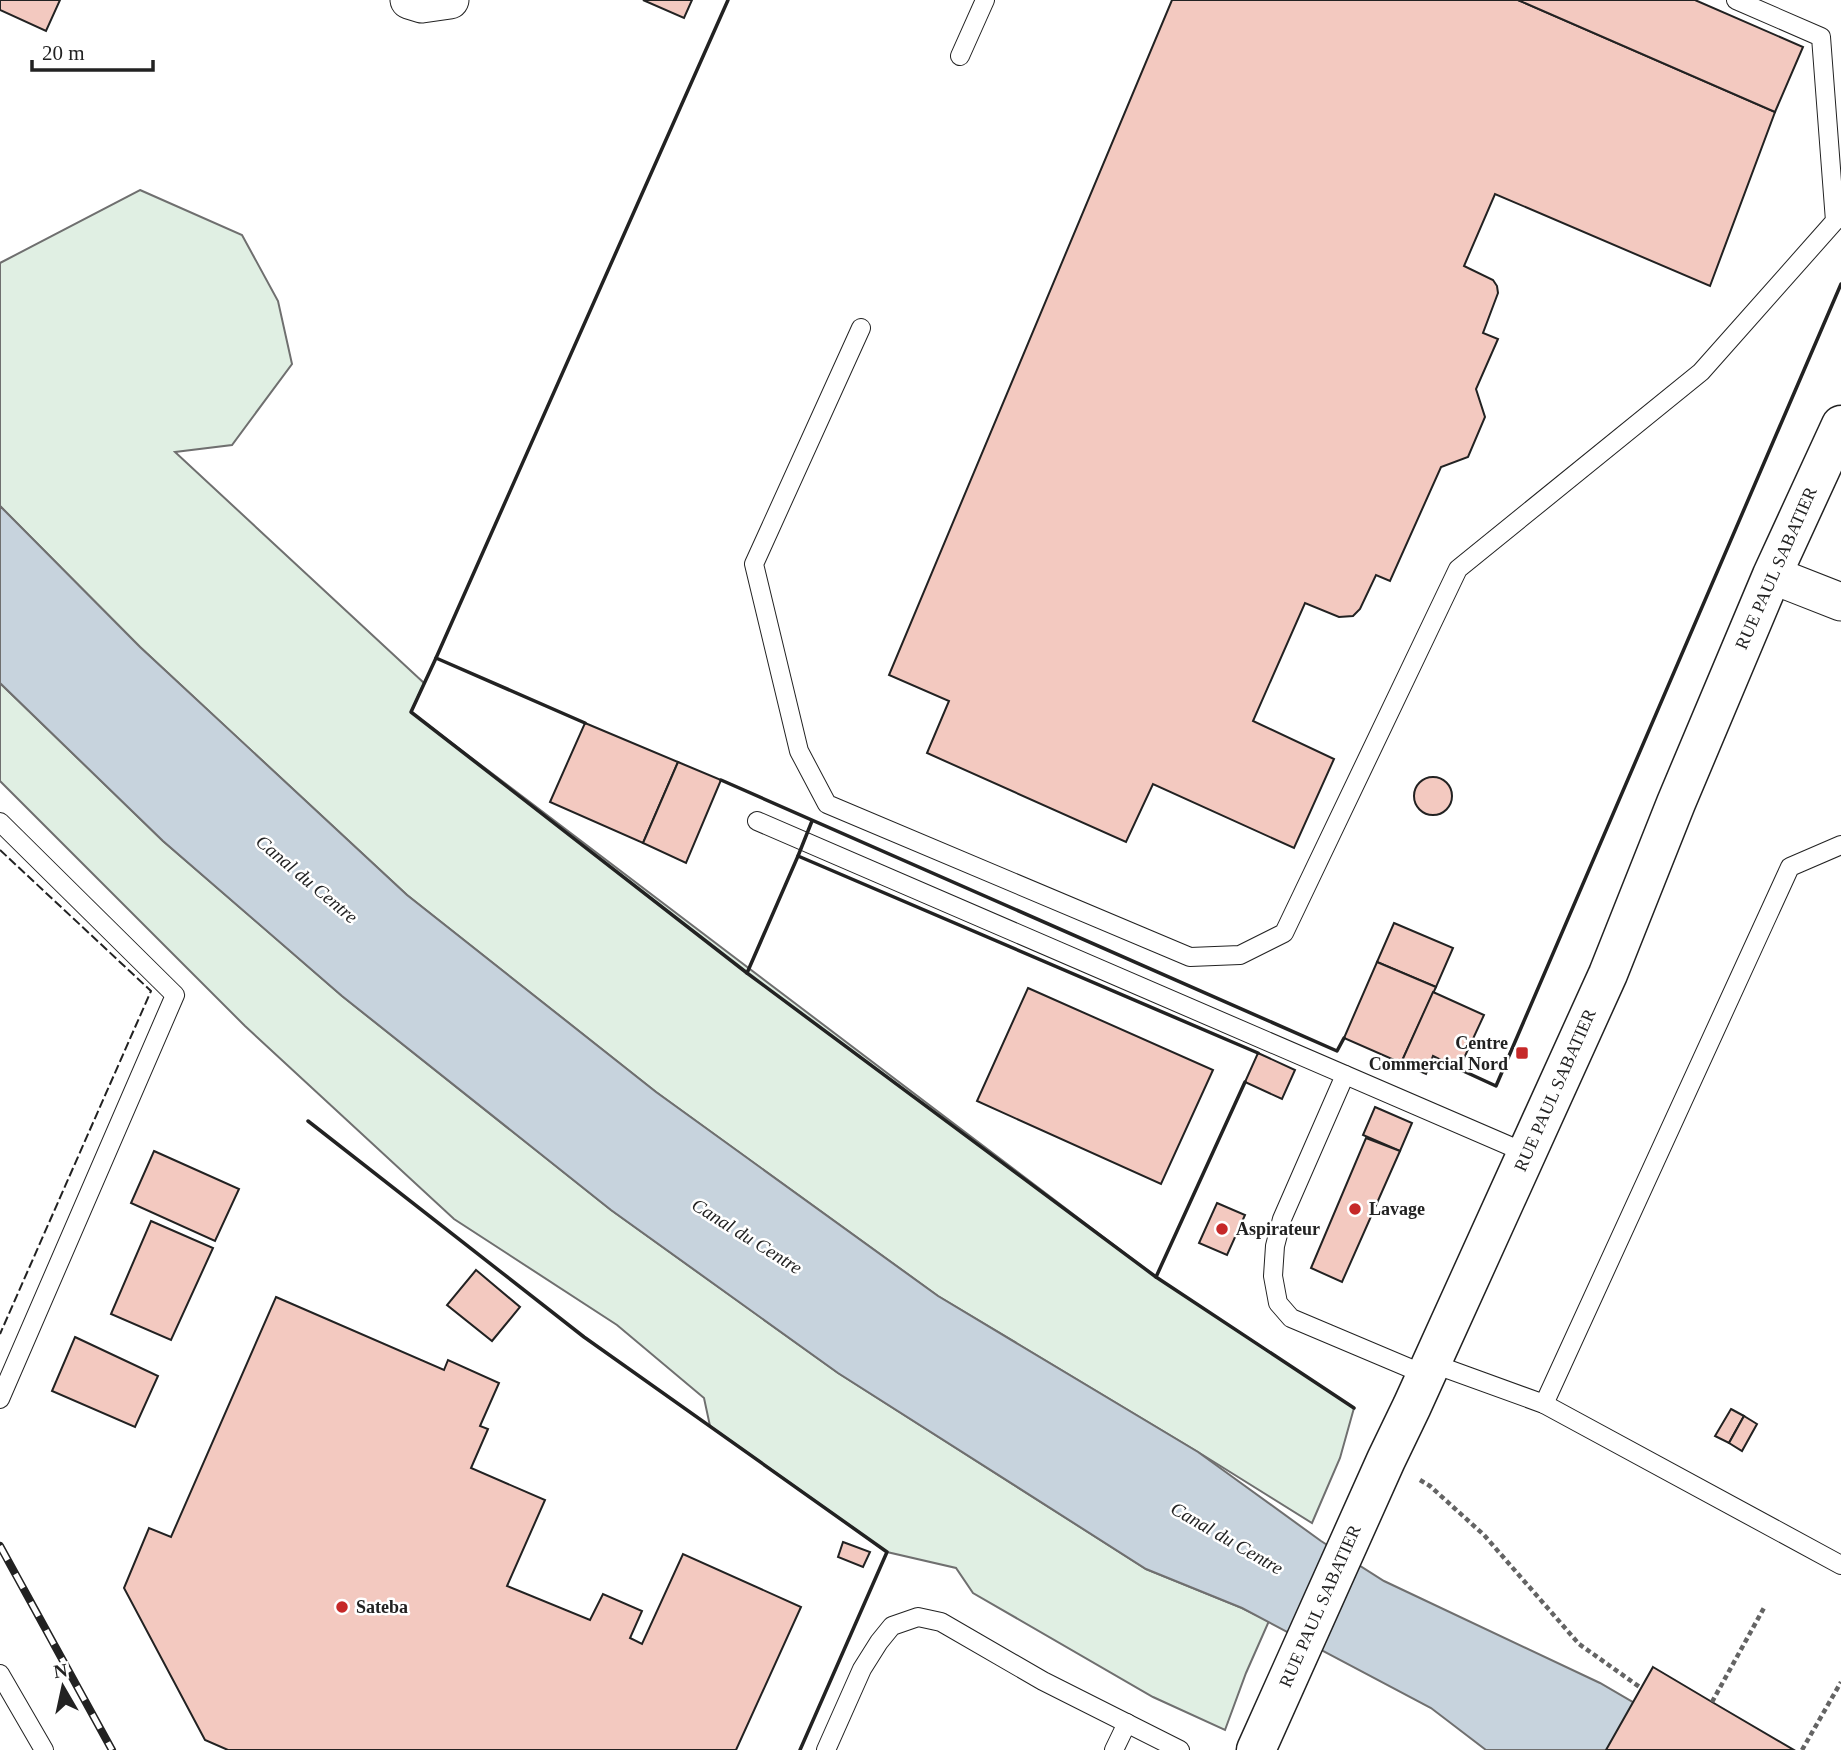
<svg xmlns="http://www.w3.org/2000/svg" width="1841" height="1750" font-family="Georgia,serif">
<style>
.green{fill:#e0efe3;stroke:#6f6f6f;stroke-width:2}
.water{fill:#c7d3dd;stroke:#6f6f6f;stroke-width:2}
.building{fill:#f3c9c0;stroke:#222;stroke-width:2}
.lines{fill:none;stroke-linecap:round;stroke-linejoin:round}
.lane-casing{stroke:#222;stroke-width:20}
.street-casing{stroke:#222;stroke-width:39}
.secondary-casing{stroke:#222;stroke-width:41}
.path{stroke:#646464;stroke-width:4.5;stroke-dasharray:5 3.5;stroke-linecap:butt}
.lane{stroke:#fff;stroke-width:18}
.street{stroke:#fff;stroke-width:37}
.secondary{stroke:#fff;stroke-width:38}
.rail-casing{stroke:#222;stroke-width:8}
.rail{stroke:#fff;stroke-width:5;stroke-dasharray:16;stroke-linecap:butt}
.fence{stroke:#222;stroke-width:2;stroke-dasharray:9 3.5;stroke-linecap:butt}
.wall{stroke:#222;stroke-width:3.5}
.poi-dot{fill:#c62828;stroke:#fff;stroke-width:2.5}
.labels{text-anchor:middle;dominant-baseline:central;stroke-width:5;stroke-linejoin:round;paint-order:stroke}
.street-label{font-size:18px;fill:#222;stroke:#fff}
.poi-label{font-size:18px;font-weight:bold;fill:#222;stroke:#fff;text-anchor:start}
.water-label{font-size:19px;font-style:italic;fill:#222;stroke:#fff}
</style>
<rect width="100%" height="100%" fill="#fff"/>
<g class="green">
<path d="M 140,190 L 242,235 L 278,301 L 292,364 L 232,445 L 175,452 L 424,683 L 411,712 L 1156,1277 L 1354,1408 L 1340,1458 L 1312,1523 L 1198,1452 L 938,1296 L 656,1092 L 407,895 L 140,647 L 0,506 L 0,263 Z"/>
<path d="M 0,683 L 163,841 L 342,996 L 611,1210 L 838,1373 L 1146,1569 L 1242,1608 L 1269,1621 L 1246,1673 L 1225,1730 L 1153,1697 L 973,1593 L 956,1568 L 887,1552 L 710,1426 L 704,1398 L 617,1325 L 454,1219 L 245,1026 L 0,781 Z"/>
</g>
<path class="water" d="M 0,506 L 140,647 L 407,895 L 656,1092 L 938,1296 L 1198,1452 L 1321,1541 L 1384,1581 L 1600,1683 L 1715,1750 L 1486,1750 L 1431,1708 L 1242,1608 L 1146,1569 L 838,1373 L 611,1210 L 342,996 L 163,841 L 0,683 Z"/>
<g class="building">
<path d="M 0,0 L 60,0 L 46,31 L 0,10 Z"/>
<path d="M 643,0 L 692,0 L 684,18 Z"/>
<path d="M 1172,0 L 1518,0 L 1775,112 L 1710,286 L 1495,194 L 1464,266 L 1493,280 L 1497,286 L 1498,293 L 1483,333 L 1498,339 L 1476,389 L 1485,417 L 1468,457 L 1441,467 L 1390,581 L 1376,575 L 1360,609 L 1353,616 L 1339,617 L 1305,603 L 1253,721 L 1334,759 L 1294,848 L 1153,784 L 1126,842 L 927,753 L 949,701 L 889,675 Z"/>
<path d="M 1518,0 L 1695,0 L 1803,47 L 1775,112 Z"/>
<path d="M 585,723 L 678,762 L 643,843 L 550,802 Z"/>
<path d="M 678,762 L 721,780 L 686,863 L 643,843 Z"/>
<circle cx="1433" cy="796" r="19"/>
<path d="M 1394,923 L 1453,948 L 1436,987 L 1377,962 Z"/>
<path d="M 1377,962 L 1436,987 L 1401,1063 L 1344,1038 Z"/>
<path d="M 1028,988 L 1213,1070 L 1161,1184 L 977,1101 Z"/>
<path d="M 1433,992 L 1484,1015 L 1459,1069 L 1433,1056 L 1426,1074 L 1401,1063 Z"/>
<path d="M 1258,1053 L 1295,1070 L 1282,1099 L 1245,1082 Z"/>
<path d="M 1375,1107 L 1412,1123 L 1400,1151 L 1363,1135 Z"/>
<path d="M 1366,1138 L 1400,1151 L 1342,1282 L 1311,1268 Z"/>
<path d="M 154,1151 L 239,1189 L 215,1241 L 131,1203 Z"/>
<path d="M 1217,1203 L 1245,1215 L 1227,1255 L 1199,1243 Z"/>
<path d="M 151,1221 L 213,1248 L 171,1340 L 111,1314 Z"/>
<path d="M 476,1270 L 520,1307 L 492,1341 L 447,1305 Z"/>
<path d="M 276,1297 L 444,1370 L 448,1360 L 499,1383 L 480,1426 L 488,1429 L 471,1468 L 545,1500 L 507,1586 L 590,1620 L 603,1594 L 642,1611 L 630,1638 L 642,1644 L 683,1554 L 801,1607 L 736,1750 L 228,1750 L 205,1740 L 124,1588 L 149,1528 L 171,1537 Z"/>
<path d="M 75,1337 L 158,1376 L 135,1427 L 52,1391 Z"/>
<path d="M 1731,1409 L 1744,1416 L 1729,1443 L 1715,1436 Z"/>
<path d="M 1744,1416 L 1757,1424 L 1742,1451 L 1729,1443 Z"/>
<path d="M 843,1542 L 870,1552 L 863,1567 L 838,1557 Z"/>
<path d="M 1653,1667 L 1712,1702 L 1794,1750 L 1606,1750 Z"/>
</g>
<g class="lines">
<defs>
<g id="lane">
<path d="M 960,56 L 985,0"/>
<path d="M 861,328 L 754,564 L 799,751 L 827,804 L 1190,957 L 1240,955 L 1284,933 L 1458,569 L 1701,372 L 1835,221 L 1821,37 L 1736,0"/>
<path d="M 757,821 L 1526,1153"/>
<path d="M 0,822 L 175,995 L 0,1399"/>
<path d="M 1345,1075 L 1282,1219 L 1275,1246 L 1273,1276 L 1278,1303 L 1291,1318 L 1426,1375"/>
<path d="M 1431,1363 L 1544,1404 L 1841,1565"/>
<path d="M 1544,1404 L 1790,867 L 1841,845"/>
<path d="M 0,1674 L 44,1750"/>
<path d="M 826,1750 L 862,1669 L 879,1642 L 892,1626 L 918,1617 L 941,1622 L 1043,1681 L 1180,1750"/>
<path d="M 1114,1750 L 1127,1723"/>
</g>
<g id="street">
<path d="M 409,0 L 422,4 L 450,0"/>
<path d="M 1772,575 L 1841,602"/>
</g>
<path id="secondary" d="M 1256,1750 L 1386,1460 L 1412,1406 L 1608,974 L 1676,803 L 1772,575 L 1841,425"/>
</defs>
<use href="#lane" class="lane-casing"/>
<use href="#street" class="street-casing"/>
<use href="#secondary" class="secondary-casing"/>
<g class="path">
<path d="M 1420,1480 L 1430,1486 L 1484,1535 L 1579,1644 L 1641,1688"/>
<path d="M 1712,1702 L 1765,1606"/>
<path d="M 1802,1750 L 1841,1682"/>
</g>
<use href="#lane" class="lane"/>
<use href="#street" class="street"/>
<use href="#secondary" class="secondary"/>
<defs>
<path id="rail" d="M 0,1546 L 112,1750"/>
</defs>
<use href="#rail" class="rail-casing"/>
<use href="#rail" class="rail"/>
<path class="fence" d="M 0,850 L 151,991 L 0,1334"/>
<g class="wall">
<path d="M 436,658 L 728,0"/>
<path d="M 585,723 L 436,658 L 411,712 L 747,973"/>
<path d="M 721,780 L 1337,1051 L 1344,1038"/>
<path d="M 798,856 L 812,821"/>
<path d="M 1459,1069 L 1496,1086 L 1841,284"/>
<path d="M 1245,1082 L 1156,1277 L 1354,1408"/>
<path d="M 308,1121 L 584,1337 L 887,1552 L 800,1750"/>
<path d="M 1156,1277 L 747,973 L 798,856 L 1258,1053"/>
</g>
</g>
<g class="poi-dot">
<rect x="1515" y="1046" width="14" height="14" rx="3.5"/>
<circle cx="1355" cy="1209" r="7"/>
<circle cx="1222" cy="1229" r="7"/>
<circle cx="342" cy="1607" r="7"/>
</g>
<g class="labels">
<g class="street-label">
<text transform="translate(1776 568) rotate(-66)">RUE PAUL SABATIER</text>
<text transform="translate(1555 1090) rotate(-66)">RUE PAUL SABATIER</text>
<text transform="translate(1320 1606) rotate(-66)">RUE PAUL SABATIER</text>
</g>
<g class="poi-label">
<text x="1508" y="1043" text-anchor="end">Centre<tspan x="1508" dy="21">Commercial Nord</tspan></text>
<text x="1369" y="1209">Lavage</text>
<text x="1236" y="1229">Aspirateur</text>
<text x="356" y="1607">Sateba</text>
</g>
<g class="water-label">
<text transform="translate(307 879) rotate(40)">Canal du Centre</text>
<text transform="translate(747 1236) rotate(32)">Canal du Centre</text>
<text transform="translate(1227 1538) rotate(30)">Canal du Centre</text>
</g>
</g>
<g transform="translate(63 1687) rotate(351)" stroke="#ffffff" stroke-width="5" paint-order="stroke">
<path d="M0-5L12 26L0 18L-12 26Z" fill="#222222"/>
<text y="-10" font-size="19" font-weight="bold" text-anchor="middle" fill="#222222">N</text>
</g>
<path d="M32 60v10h121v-10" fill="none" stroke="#222222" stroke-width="3.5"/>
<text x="42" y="60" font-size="21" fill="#222222" stroke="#ffffff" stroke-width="5" paint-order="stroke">20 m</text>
</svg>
